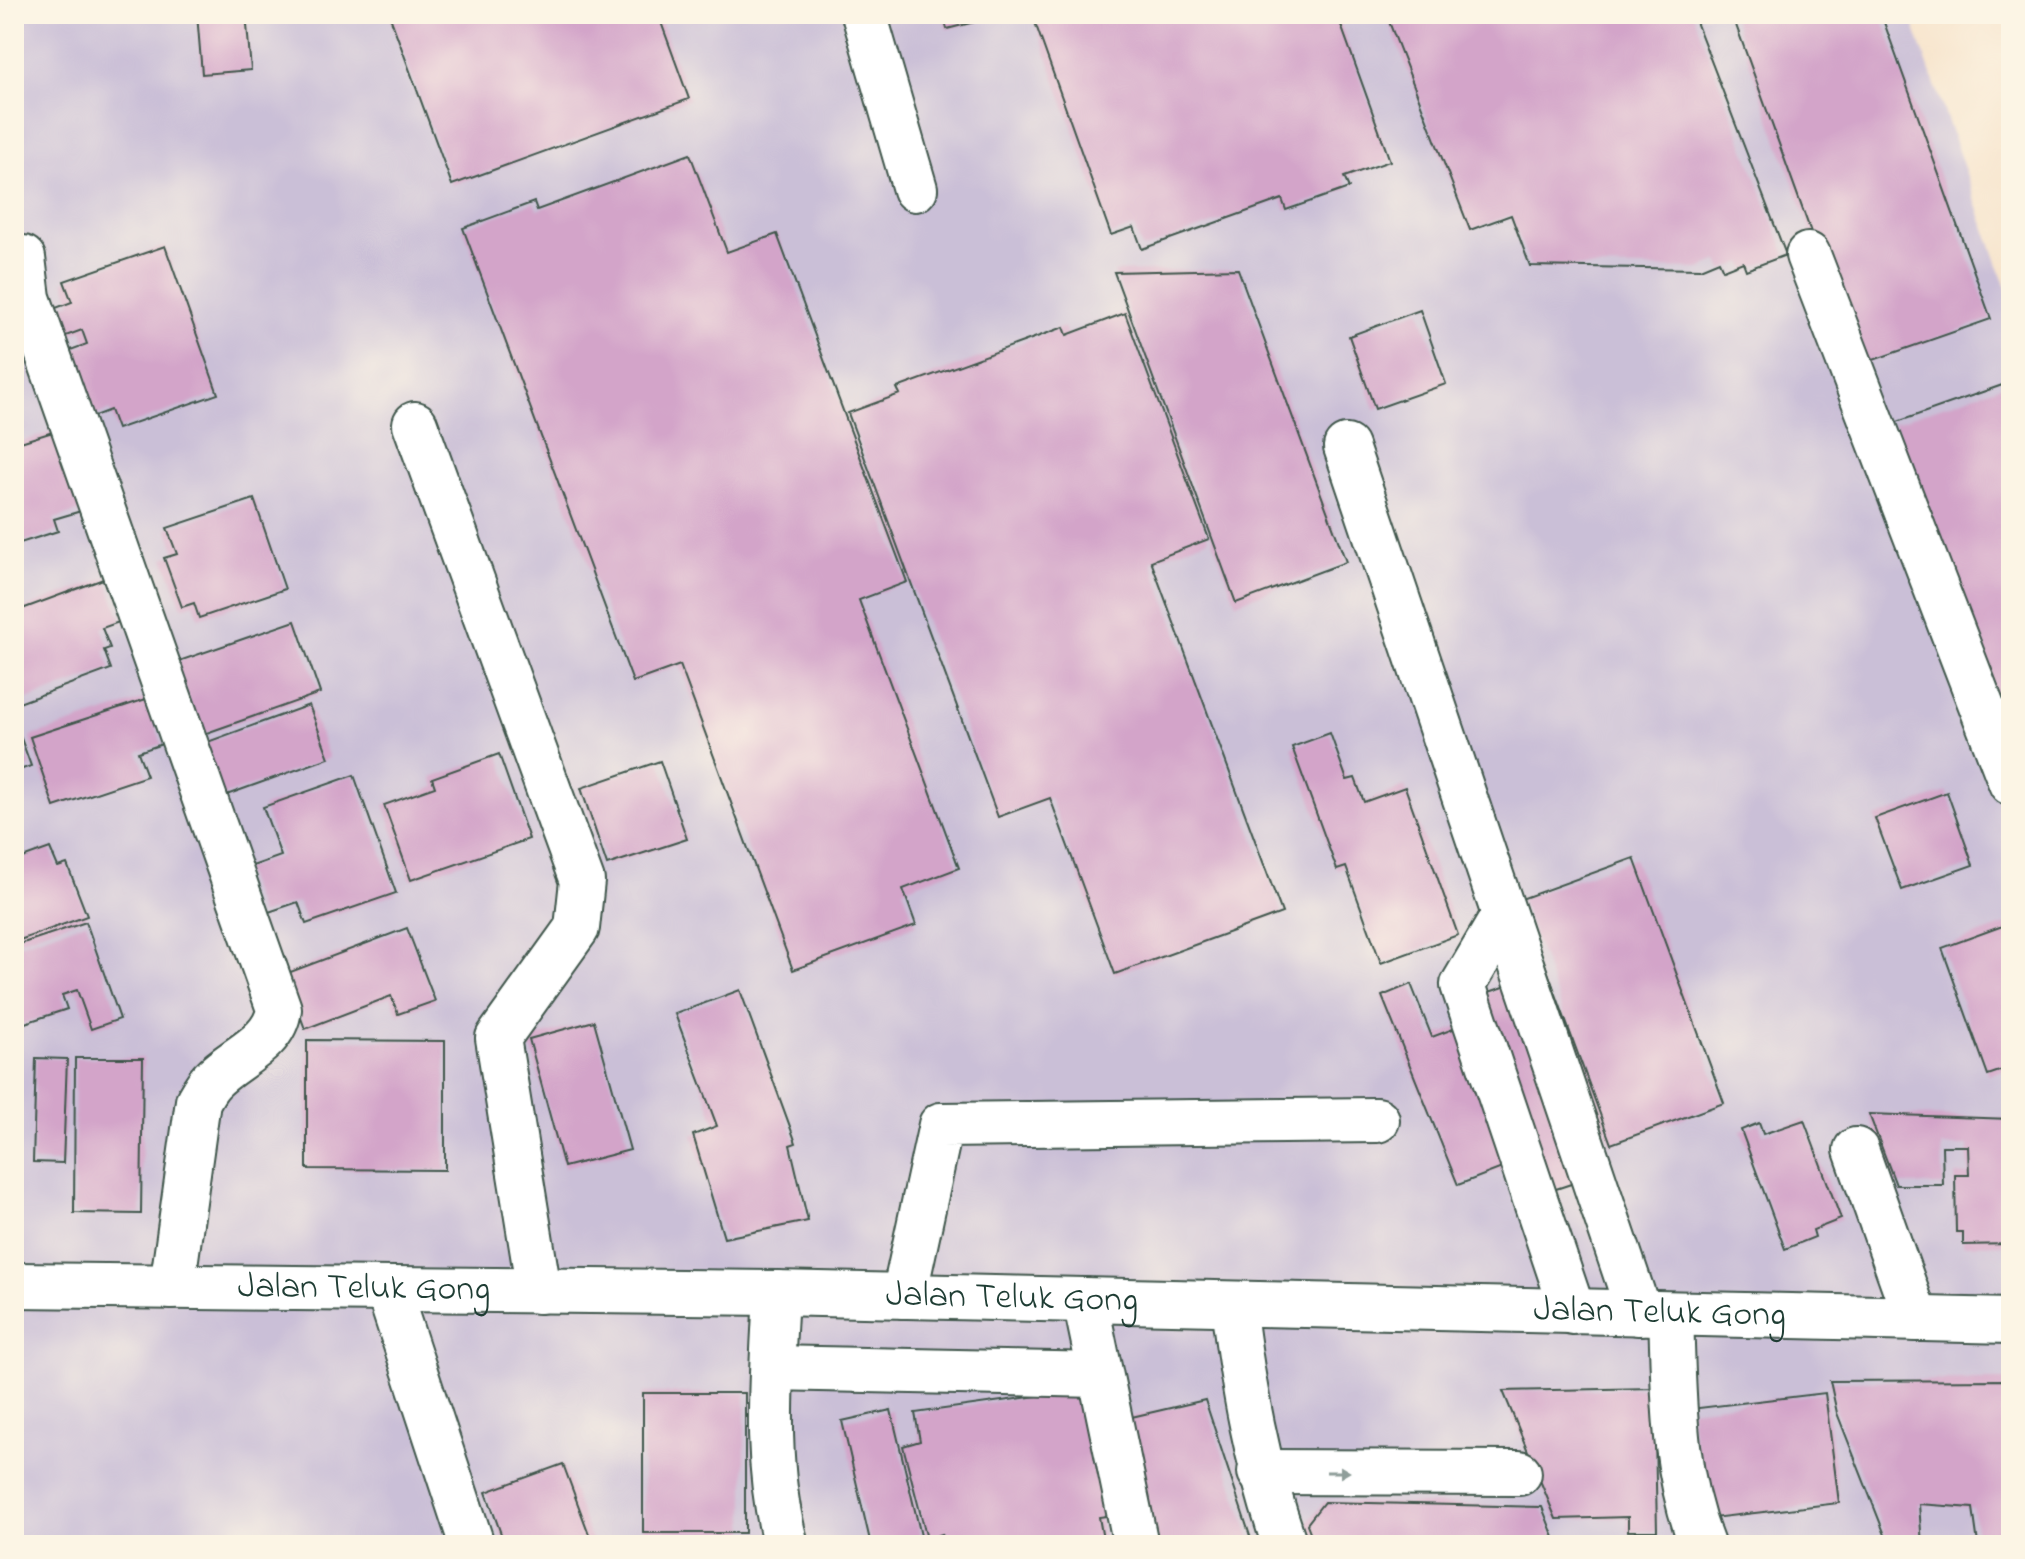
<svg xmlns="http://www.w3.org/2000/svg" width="2025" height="1559" font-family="'Indie Flower',sans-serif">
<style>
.industrial{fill:#cabfd7}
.building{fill:#d3a4c9}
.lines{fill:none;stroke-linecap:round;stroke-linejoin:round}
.minor-casing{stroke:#3f564b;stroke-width:48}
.minor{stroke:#fff;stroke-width:44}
.oneway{fill:#8f9e9a}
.labels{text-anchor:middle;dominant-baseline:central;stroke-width:6;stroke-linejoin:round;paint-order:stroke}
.street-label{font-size:36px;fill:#1f3d34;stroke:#fcf5e5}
</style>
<rect width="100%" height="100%" fill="#fcf5e5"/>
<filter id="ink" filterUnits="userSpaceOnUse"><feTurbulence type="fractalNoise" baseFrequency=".0125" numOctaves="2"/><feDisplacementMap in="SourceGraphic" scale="16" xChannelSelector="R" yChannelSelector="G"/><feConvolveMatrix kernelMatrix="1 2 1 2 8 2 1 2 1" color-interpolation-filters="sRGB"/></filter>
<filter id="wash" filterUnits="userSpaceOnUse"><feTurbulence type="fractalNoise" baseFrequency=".006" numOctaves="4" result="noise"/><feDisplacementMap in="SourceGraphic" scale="32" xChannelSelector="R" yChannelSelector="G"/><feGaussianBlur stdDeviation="1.8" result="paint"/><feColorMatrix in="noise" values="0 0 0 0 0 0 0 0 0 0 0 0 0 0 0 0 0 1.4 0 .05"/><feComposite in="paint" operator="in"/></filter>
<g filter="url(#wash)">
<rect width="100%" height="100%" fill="#f7e4cc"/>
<path class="industrial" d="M 14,14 L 1910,14 L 2011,302 L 2011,1545 L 14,1545 Z"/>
<g id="blocks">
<g class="building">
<path d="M 197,14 L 246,14 L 251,70 L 202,74 Z"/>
<path d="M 389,14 L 658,14 L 689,99 L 452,185 Z"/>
<path d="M 943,14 L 993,14 L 994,17 L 947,29 Z"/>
<path d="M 1032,14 L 1337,14 L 1390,161 L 1344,177 L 1349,188 L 1286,210 L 1282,199 L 1142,249 L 1134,227 L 1111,235 Z"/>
<path d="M 1386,14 L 1693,14 L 1786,255 L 1746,270 L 1743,262 L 1723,270 L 1719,261 L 1700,269 L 1530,266 L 1511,215 L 1470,230 Z"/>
<path d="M 1732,14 L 1881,14 L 1991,319 L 1859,365 Z"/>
<path d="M 690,154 L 727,252 L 777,234 L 907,582 L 859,600 L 959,868 L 903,889 L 916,925 L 793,970 L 680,665 L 633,682 L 463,228 L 534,202 L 537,210 Z"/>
<path d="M 165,246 L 218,394 L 117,429 L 110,410 L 89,418 L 65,352 L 87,344 L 82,330 L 63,337 L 53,309 L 72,302 L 64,281 Z"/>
<path d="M 1238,269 L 1346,562 L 1236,603 L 1114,272 Z"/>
<path d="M 1420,310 L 1446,384 L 1375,409 L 1349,336 Z"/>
<path d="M 1125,313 L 1209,539 L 1151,561 L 1282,913 L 1115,974 L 1050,798 L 998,817 L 848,413 L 900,394 L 897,388 L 1064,327 L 1067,335 Z"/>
<path d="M 2011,382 L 2011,745 L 1894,423 Z"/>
<path d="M 56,431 L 81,511 L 54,519 L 58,531 L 14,545 L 14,444 Z"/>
<path d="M 254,499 L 285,589 L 199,618 L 194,603 L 182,607 L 164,558 L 177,554 L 167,528 Z"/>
<path d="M 106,578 L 122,621 L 102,628 L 110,648 L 104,650 L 111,669 L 19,703 L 14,690 L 14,612 Z"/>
<path d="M 295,621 L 320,693 L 201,735 L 176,662 Z"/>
<path d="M 146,699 L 162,744 L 138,752 L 147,776 L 54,807 L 30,737 Z"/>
<path d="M 309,705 L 329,758 L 221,797 L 202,744 Z"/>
<path d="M 14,719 L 31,766 L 14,772 Z"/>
<path d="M 1330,733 L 1347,780 L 1355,778 L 1364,802 L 1405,787 L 1458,935 L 1381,963 L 1346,867 L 1337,870 L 1292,747 Z"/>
<path d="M 499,754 L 529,839 L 411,880 L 384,805 L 435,787 L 432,778 Z"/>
<path d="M 660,761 L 687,839 L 607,865 L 581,788 Z"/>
<path d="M 354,775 L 396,893 L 306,924 L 298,902 L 260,915 L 244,869 L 281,856 L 263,807 Z"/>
<path d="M 1947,792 L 1973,865 L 1902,890 L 1875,818 Z"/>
<path d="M 50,848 L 58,867 L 67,864 L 87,916 L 14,942 L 14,861 Z"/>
<path d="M 1634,858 L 1724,1103 L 1611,1144 L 1521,899 Z"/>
<path d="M 86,922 L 120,1019 L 91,1029 L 77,990 L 62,995 L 67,1009 L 22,1024 L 14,1002 L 14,946 Z"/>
<path d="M 2008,924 L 2011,1067 L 1988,1075 L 1942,948 Z"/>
<path d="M 407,928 L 435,1001 L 398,1014 L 391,996 L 305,1029 L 285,974 Z"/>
<path d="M 1411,984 L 1432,1037 L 1461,1026 L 1510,1165 L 1458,1185 L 1382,996 Z"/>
<path d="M 1513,984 L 1583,1180 L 1547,1192 L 1477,996 Z"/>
<path d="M 740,990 L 796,1143 L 790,1145 L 808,1221 L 724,1238 L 693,1135 L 717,1126 L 675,1014 Z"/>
<path d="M 594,1021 L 630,1150 L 564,1167 L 529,1039 Z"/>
<path d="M 307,1040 L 445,1041 L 445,1170 L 307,1169 Z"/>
<path d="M 36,1058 L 67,1059 L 63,1163 L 33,1162 Z"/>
<path d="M 75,1058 L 143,1058 L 141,1214 L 74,1213 Z"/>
<path d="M 1869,1114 L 2011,1119 L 2011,1244 L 1963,1245 L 1963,1232 L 1956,1232 L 1955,1175 L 1969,1175 L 1968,1146 L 1942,1146 L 1943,1185 L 1896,1185 Z"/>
<path d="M 1804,1120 L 1841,1219 L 1813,1230 L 1815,1237 L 1785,1249 L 1741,1130 L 1759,1123 L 1763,1134 Z"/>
<path d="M 2011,1380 L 2011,1545 L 1978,1544 L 1973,1508 L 1919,1504 L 1922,1545 L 1889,1545 L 1837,1413 L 1830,1381 Z"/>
<path d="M 1654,1388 L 1657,1531 L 1628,1531 L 1628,1517 L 1556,1519 L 1503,1391 Z"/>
<path d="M 1080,1390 L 1083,1400 L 1094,1400 L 1114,1515 L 1099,1517 L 1104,1545 L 946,1545 L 942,1534 L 927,1539 L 903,1446 L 920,1441 L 915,1413 Z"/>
<rect x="643" y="1393" width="102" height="140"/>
<path d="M 1825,1393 L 1839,1503 L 1704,1519 L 1690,1409 Z"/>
<path d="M 1205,1400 L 1253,1545 L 1153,1545 L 1123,1419 Z"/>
<path d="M 891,1410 L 922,1540 L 901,1545 L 871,1545 L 842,1421 Z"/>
<path d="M 563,1464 L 593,1545 L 505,1545 L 486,1492 Z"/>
<path d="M 1324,1502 L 1542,1507 L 1557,1545 L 1315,1545 L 1307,1524 Z"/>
</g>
</g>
</g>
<g filter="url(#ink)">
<use href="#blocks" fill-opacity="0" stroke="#3f564b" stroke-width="2"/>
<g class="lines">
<defs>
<g id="minor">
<path d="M 864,14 L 915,189"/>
<path d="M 1808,255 L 2011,783"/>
<path d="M 23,258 L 28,298 L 279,1009 C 275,1044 234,1057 212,1080 C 206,1086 202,1094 198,1101 L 172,1287"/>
<path d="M 415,424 L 582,881 L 577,928 L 498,1038 L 539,1291"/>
<path d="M 1346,447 L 1639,1313"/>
<path d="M 1503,917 L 1463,985 L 1573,1312"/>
<path d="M 1856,1150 L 1916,1319"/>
<path id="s1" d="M 14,1285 L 776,1293 L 2011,1321"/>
<path d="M 388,1290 L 472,1545"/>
<path d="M 776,1293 C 772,1378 763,1462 786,1545"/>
<path d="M 904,1296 L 941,1125 L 1377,1120"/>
<path d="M 1085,1300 L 1136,1545"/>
<path d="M 1233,1304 C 1243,1387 1257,1465 1285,1545"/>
<path d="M 1671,1314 C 1674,1395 1672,1468 1702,1545"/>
<path d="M 773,1368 L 1100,1375"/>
<path d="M 1260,1472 L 1519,1473"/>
</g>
</defs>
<use href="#minor" class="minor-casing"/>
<use href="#minor" class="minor"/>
</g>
<defs><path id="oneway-solid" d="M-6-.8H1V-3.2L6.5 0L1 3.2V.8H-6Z" transform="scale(2)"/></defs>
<use class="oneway" href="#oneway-solid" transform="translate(1338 1472)"/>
</g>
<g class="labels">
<g class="street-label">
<text stroke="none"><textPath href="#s1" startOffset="350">Jalan Teluk Gong</textPath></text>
<text stroke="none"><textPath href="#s1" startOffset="998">Jalan Teluk Gong</textPath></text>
<text stroke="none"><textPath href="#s1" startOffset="1646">Jalan Teluk Gong</textPath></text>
</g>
</g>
<rect width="2025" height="1559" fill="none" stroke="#fcf5e5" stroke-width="48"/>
</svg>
